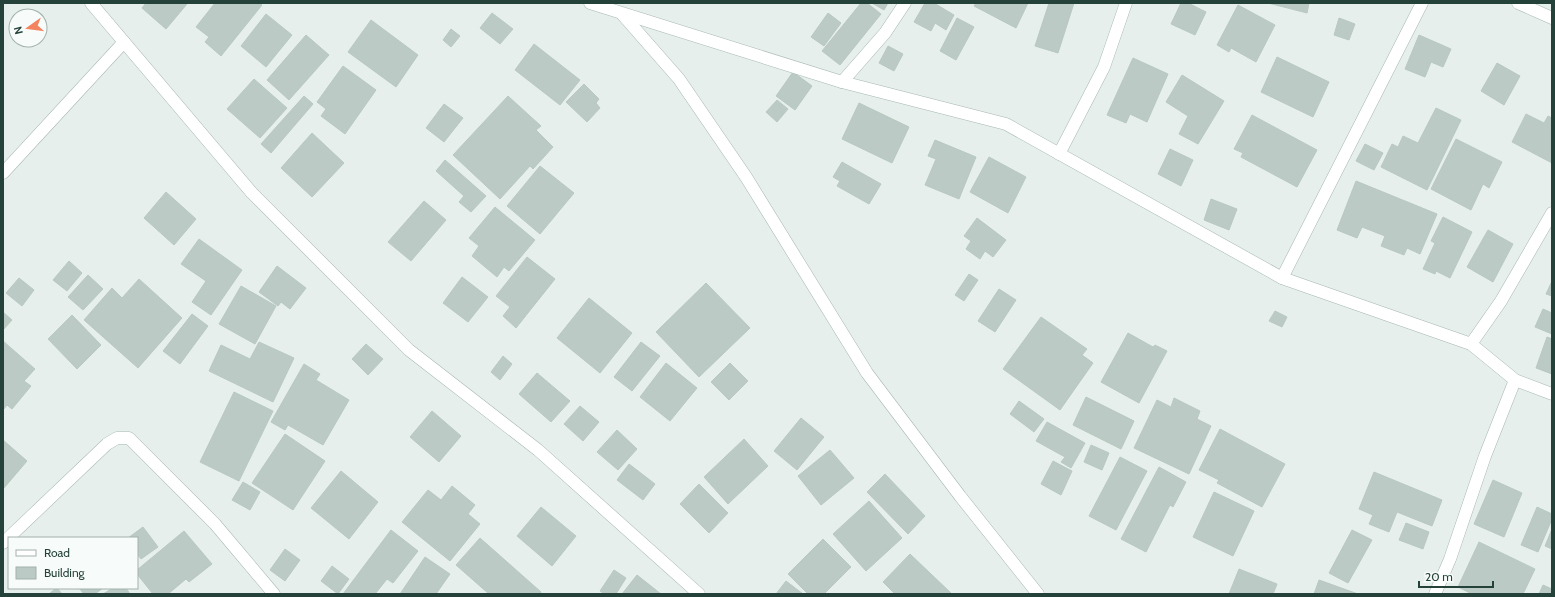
<svg xmlns="http://www.w3.org/2000/svg" width="1555" height="597" font-family="Cabin,sans-serif">
<style>
.building{fill:#bbcac4;stroke:#b8c9c2}
.lines{fill:none;stroke-linecap:round;stroke-linejoin:round}
.street-casing{stroke:#a8b8b2;stroke-width:13}
.street{stroke:#fff;stroke-width:12}
</style>
<rect width="100%" height="100%" fill="#e6efeb"/>
<g class="building">
<path d="M 146,3 L 186,3 L 187,4 L 166,29 L 142,8 Z"/>
<path d="M 215,3 L 259,3 L 262,5 L 221,56 L 205,42 L 209,37 L 196,27 Z"/>
<path d="M 861,3 L 867,3 L 881,14 L 840,65 L 822,51 Z"/>
<path d="M 872,3 L 888,3 L 884,10 Z"/>
<path d="M 925,3 L 934,3 L 954,15 L 946,30 L 935,23 L 931,31 L 914,22 Z"/>
<path d="M 976,3 L 1028,3 L 1016,28 L 974,6 Z"/>
<path d="M 1049,3 L 1074,3 L 1058,53 L 1035,46 Z"/>
<path d="M 1181,3 L 1188,3 L 1206,12 L 1195,35 L 1171,24 Z"/>
<path d="M 1268,3 L 1309,3 L 1307,13 Z"/>
<path d="M 1238,5 L 1275,25 L 1256,62 L 1231,48 L 1229,52 L 1217,45 Z"/>
<path d="M 492,13 L 513,29 L 500,44 L 480,28 Z"/>
<path d="M 828,13 L 841,23 L 824,46 L 811,37 Z"/>
<path d="M 266,14 L 292,35 L 266,67 L 241,46 Z"/>
<path d="M 957,18 L 974,27 L 956,60 L 940,51 Z"/>
<path d="M 1339,18 L 1355,24 L 1349,40 L 1334,35 Z"/>
<path d="M 371,20 L 418,55 L 396,87 L 348,52 Z"/>
<path d="M 451,29 L 460,36 L 451,47 L 443,40 Z"/>
<path d="M 306,35 L 329,55 L 289,100 L 267,80 Z"/>
<path d="M 1419,35 L 1451,49 L 1443,67 L 1431,62 L 1425,77 L 1405,69 Z"/>
<path d="M 534,44 L 580,80 L 560,105 L 515,70 Z"/>
<path d="M 888,46 L 903,54 L 894,71 L 879,63 Z"/>
<path d="M 1277,57 L 1329,82 L 1313,117 L 1261,92 Z"/>
<path d="M 1133,58 L 1168,74 L 1147,122 L 1130,114 L 1126,123 L 1107,115 Z"/>
<path d="M 1497,63 L 1520,76 L 1504,105 L 1481,91 Z"/>
<path d="M 343,66 L 376,90 L 345,134 L 321,116 L 326,109 L 317,102 Z"/>
<path d="M 793,72 L 812,86 L 795,110 L 776,96 Z"/>
<path d="M 1182,75 L 1224,101 L 1198,144 L 1179,134 L 1188,116 L 1166,102 Z"/>
<path d="M 254,79 L 287,108 L 260,138 L 227,109 Z"/>
<path d="M 584,84 L 599,99 L 596,103 L 600,108 L 587,122 L 566,102 Z"/>
<path d="M 304,96 L 313,104 L 271,153 L 261,144 Z"/>
<path d="M 508,96 L 541,126 L 536,130 L 553,147 L 533,169 L 530,166 L 500,199 L 453,155 Z"/>
<path d="M 777,100 L 788,109 L 777,122 L 766,112 Z"/>
<path d="M 859,103 L 909,127 L 892,163 L 842,139 Z"/>
<path d="M 444,104 L 463,118 L 444,142 L 426,128 Z"/>
<path d="M 1436,108 L 1461,120 L 1427,190 L 1381,167 L 1392,144 L 1398,147 L 1403,136 L 1418,143 Z"/>
<path d="M 1526,114 L 1544,123 L 1548,116 L 1552,118 L 1552,163 L 1512,142 Z"/>
<path d="M 1252,115 L 1317,150 L 1297,187 L 1241,157 L 1243,153 L 1234,149 Z"/>
<path d="M 312,133 L 344,163 L 312,197 L 281,168 Z"/>
<path d="M 1456,139 L 1502,162 L 1489,188 L 1483,184 L 1471,210 L 1431,189 Z"/>
<path d="M 935,140 L 976,157 L 959,199 L 925,185 L 936,159 L 928,156 Z"/>
<path d="M 1365,144 L 1383,153 L 1374,170 L 1356,161 Z"/>
<path d="M 1170,149 L 1193,160 L 1181,186 L 1158,174 Z"/>
<path d="M 989,157 L 1026,177 L 1008,213 L 970,192 Z"/>
<path d="M 445,160 L 486,196 L 471,212 L 459,202 L 464,196 L 436,171 Z"/>
<path d="M 842,162 L 881,184 L 869,204 L 837,186 L 840,181 L 833,177 Z"/>
<path d="M 540,166 L 574,193 L 540,234 L 507,206 Z"/>
<path d="M 1356,181 L 1437,214 L 1420,254 L 1407,248 L 1404,255 L 1381,246 L 1385,236 L 1362,227 L 1357,238 L 1337,230 Z"/>
<path d="M 166,192 L 196,219 L 174,245 L 144,218 Z"/>
<path d="M 1211,199 L 1237,209 L 1229,230 L 1204,220 Z"/>
<path d="M 424,201 L 446,220 L 411,261 L 388,242 Z"/>
<path d="M 495,207 L 535,240 L 509,271 L 504,267 L 497,277 L 472,256 L 479,246 L 469,238 Z"/>
<path d="M 1443,217 L 1472,232 L 1450,278 L 1436,271 L 1435,274 L 1423,269 L 1435,243 L 1431,241 Z"/>
<path d="M 977,218 L 1006,240 L 993,257 L 985,251 L 980,259 L 966,249 L 971,241 L 964,236 Z"/>
<path d="M 1488,230 L 1513,244 L 1493,282 L 1467,267 Z"/>
<path d="M 199,239 L 242,270 L 211,315 L 192,302 L 206,281 L 181,264 Z"/>
<path d="M 527,257 L 555,279 L 516,328 L 503,316 L 510,307 L 496,296 Z"/>
<path d="M 69,261 L 82,273 L 67,291 L 53,280 Z"/>
<path d="M 277,266 L 306,288 L 290,309 L 281,302 L 278,306 L 259,292 Z"/>
<path d="M 969,274 L 978,280 L 964,301 L 955,295 Z"/>
<path d="M 88,275 L 103,289 L 83,310 L 68,297 Z"/>
<path d="M 462,277 L 488,297 L 468,322 L 443,303 Z"/>
<path d="M 19,278 L 34,290 L 22,306 L 6,293 Z"/>
<path d="M 139,279 L 182,318 L 138,368 L 84,320 L 112,288 L 122,298 Z"/>
<path d="M 1552,281 L 1552,296 L 1546,294 Z"/>
<path d="M 706,283 L 750,328 L 699,377 L 656,332 Z"/>
<path d="M 241,286 L 276,306 L 255,344 L 219,324 Z"/>
<path d="M 999,289 L 1016,300 L 995,332 L 978,321 Z"/>
<path d="M 589,298 L 632,333 L 600,373 L 557,338 Z"/>
<path d="M 1543,309 L 1552,313 L 1552,334 L 1535,327 Z"/>
<path d="M 1275,311 L 1287,317 L 1282,327 L 1269,321 Z"/>
<path d="M 3,312 L 12,320 L 3,330 Z"/>
<path d="M 192,314 L 208,326 L 180,364 L 163,351 Z"/>
<path d="M 72,315 L 101,345 L 77,369 L 48,339 Z"/>
<path d="M 1041,317 L 1087,349 L 1082,355 L 1093,363 L 1060,410 L 1003,369 Z"/>
<path d="M 1128,333 L 1153,347 L 1155,345 L 1167,351 L 1139,403 L 1101,382 Z"/>
<path d="M 1547,337 L 1552,339 L 1552,374 L 1536,368 Z"/>
<path d="M 3,341 L 35,369 L 24,381 L 31,386 L 12,409 L 7,405 L 3,410 Z"/>
<path d="M 259,342 L 294,358 L 273,402 L 209,371 L 221,345 L 250,359 Z"/>
<path d="M 641,342 L 660,356 L 632,391 L 614,377 Z"/>
<path d="M 366,344 L 383,359 L 368,375 L 352,359 Z"/>
<path d="M 503,356 L 512,364 L 500,380 L 491,372 Z"/>
<path d="M 666,363 L 697,388 L 670,421 L 640,397 Z"/>
<path d="M 730,363 L 748,381 L 729,400 L 711,382 Z"/>
<path d="M 304,364 L 320,374 L 316,380 L 349,400 L 323,445 L 288,425 L 285,430 L 271,422 Z"/>
<path d="M 537,373 L 570,401 L 551,422 L 519,394 Z"/>
<path d="M 234,392 L 273,411 L 239,481 L 200,462 Z"/>
<path d="M 1086,397 L 1134,421 L 1121,449 L 1073,425 Z"/>
<path d="M 1174,398 L 1200,411 L 1197,419 L 1211,426 L 1189,474 L 1134,448 L 1157,400 L 1171,407 Z"/>
<path d="M 1019,401 L 1044,419 L 1034,432 L 1010,414 Z"/>
<path d="M 580,406 L 599,422 L 583,441 L 564,424 Z"/>
<path d="M 432,411 L 461,436 L 439,462 L 410,437 Z"/>
<path d="M 801,418 L 824,437 L 797,470 L 774,451 Z"/>
<path d="M 1047,422 L 1085,443 L 1071,468 L 1061,462 L 1065,457 L 1036,441 Z"/>
<path d="M 1220,429 L 1285,464 L 1262,507 L 1217,483 L 1219,480 L 1199,470 Z"/>
<path d="M 617,430 L 637,449 L 618,470 L 597,452 Z"/>
<path d="M 285,434 L 325,461 L 293,510 L 252,483 Z"/>
<path d="M 744,439 L 768,466 L 728,504 L 704,477 Z"/>
<path d="M 3,440 L 27,461 L 4,488 L 3,487 Z"/>
<path d="M 1091,445 L 1109,453 L 1102,470 L 1084,462 Z"/>
<path d="M 830,450 L 854,478 L 821,505 L 798,476 Z"/>
<path d="M 1120,457 L 1147,471 L 1116,530 L 1089,516 Z"/>
<path d="M 1053,461 L 1072,471 L 1061,495 L 1041,484 Z"/>
<path d="M 629,464 L 655,484 L 643,500 L 617,480 Z"/>
<path d="M 1159,467 L 1186,482 L 1173,507 L 1170,505 L 1146,552 L 1121,539 Z"/>
<path d="M 341,471 L 378,502 L 349,539 L 311,508 Z"/>
<path d="M 1374,472 L 1442,500 L 1432,526 L 1397,512 L 1389,532 L 1369,524 L 1373,515 L 1359,509 Z"/>
<path d="M 885,474 L 925,516 L 908,534 L 867,492 Z"/>
<path d="M 1493,480 L 1522,493 L 1504,537 L 1474,524 Z"/>
<path d="M 243,482 L 260,492 L 250,510 L 232,500 Z"/>
<path d="M 699,484 L 728,513 L 709,533 L 680,504 Z"/>
<path d="M 452,486 L 475,505 L 468,514 L 480,524 L 450,561 L 402,522 L 428,490 L 441,500 Z"/>
<path d="M 1214,492 L 1254,511 L 1233,556 L 1193,537 Z"/>
<path d="M 869,501 L 902,538 L 866,571 L 833,534 Z"/>
<path d="M 541,507 L 576,536 L 552,566 L 517,536 Z"/>
<path d="M 1537,507 L 1552,514 L 1552,519 L 1538,552 L 1521,545 Z"/>
<path d="M 1406,523 L 1429,532 L 1423,549 L 1399,540 Z"/>
<path d="M 143,527 L 158,547 L 141,559 L 137,554 L 137,538 L 128,538 Z"/>
<path d="M 1552,529 L 1552,549 L 1545,546 Z"/>
<path d="M 391,530 L 418,551 L 393,583 L 387,579 L 375,594 L 343,594 Z"/>
<path d="M 1352,530 L 1372,540 L 1348,583 L 1329,573 Z"/>
<path d="M 184,531 L 212,564 L 189,582 L 186,579 L 168,594 L 153,594 L 137,574 L 137,570 Z"/>
<path d="M 480,538 L 541,592 L 540,594 L 489,594 L 456,565 Z"/>
<path d="M 823,539 L 851,567 L 824,594 L 808,594 L 788,574 Z"/>
<path d="M 1479,542 L 1535,569 L 1523,594 L 1472,594 L 1458,587 Z"/>
<path d="M 285,549 L 300,560 L 285,581 L 270,570 Z"/>
<path d="M 910,554 L 952,594 L 895,594 L 883,582 Z"/>
<path d="M 425,557 L 450,574 L 436,594 L 400,594 Z"/>
<path d="M 332,566 L 349,579 L 338,594 L 321,581 Z"/>
<path d="M 1239,569 L 1277,584 L 1273,594 L 1229,594 Z"/>
<path d="M 614,570 L 626,578 L 616,594 L 605,594 L 600,591 Z"/>
<path d="M 637,575 L 661,594 L 622,594 Z"/>
<path d="M 1319,580 L 1358,594 L 1314,594 Z"/>
<path d="M 786,581 L 803,594 L 776,594 Z"/>
<path d="M 1543,585 L 1552,589 L 1552,594 L 1539,594 Z"/>
<path d="M 56,588 L 57,588 L 62,594 L 49,594 Z"/>
<path d="M 79,588 L 103,588 L 95,594 L 84,594 Z"/>
<path d="M 113,588 L 126,588 L 130,594 L 103,594 Z"/>
</g>
<g class="lines">
<defs>
<g id="street">
<path d="M 91,3 L 252,193 L 409,350 L 538,450 L 699,594"/>
<path d="M 590,3 L 842,82 L 1006,124 L 1282,278 L 1471,344 L 1515,380 L 1552,394"/>
<path d="M 1518,3 L 1552,18"/>
<path d="M 622,14 L 679,79 L 746,177 L 867,373 L 960,496 L 1038,594"/>
<path d="M 842,82 L 885,33 L 905,3"/>
<path d="M 1059,154 L 1104,67 L 1126,3"/>
<path d="M 3,173 L 124,42"/>
<path d="M 1282,278 L 1422,3"/>
<path d="M 1471,344 L 1501,301 L 1552,213"/>
<path d="M 3,543 L 107,444 L 117,438 L 129,438 L 215,524 L 274,594"/>
<path d="M 1435,594 L 1450,559 L 1485,456 L 1515,380"/>
</g>
</defs>
<use href="#street" class="street-casing"/>
<use href="#street" class="street"/>
</g>
<rect width="1555" height="597" fill="none" stroke="#24423a" stroke-width="8"/>
<rect x="8" y="537" width="130" height="52" fill="#f7fbf9" stroke="#a3b1ad"/>
<rect x="16" y="550" width="20" height="6" fill="#ffffff" stroke="#a3b1ad"/>
<text x="44" y="557" font-size="12" fill="#24423a">Road</text>
<rect x="16" y="567" width="20" height="12" fill="#bbcac4" stroke="#a3b1ad"/>
<text x="44" y="577" font-size="12" fill="#24423a">Building</text>
<g transform="translate(28 28) rotate(256)"><circle r="19" fill="#f7fbf9" stroke="#a3b1ad"/>
<path d="M0-3L7 15L0 10L-7 15Z" fill="#f4845f"/>
<text y="-6" font-size="11" font-weight="bold" text-anchor="middle" fill="#24423a">N</text>
</g>
<path d="M1419 581v6h74v-6" fill="none" stroke="#24423a" stroke-width="2"/>
<text x="1425" y="581" font-size="12" fill="#24423a" stroke="#f7fbf9" stroke-width="3" paint-order="stroke">20 m</text>
</svg>
